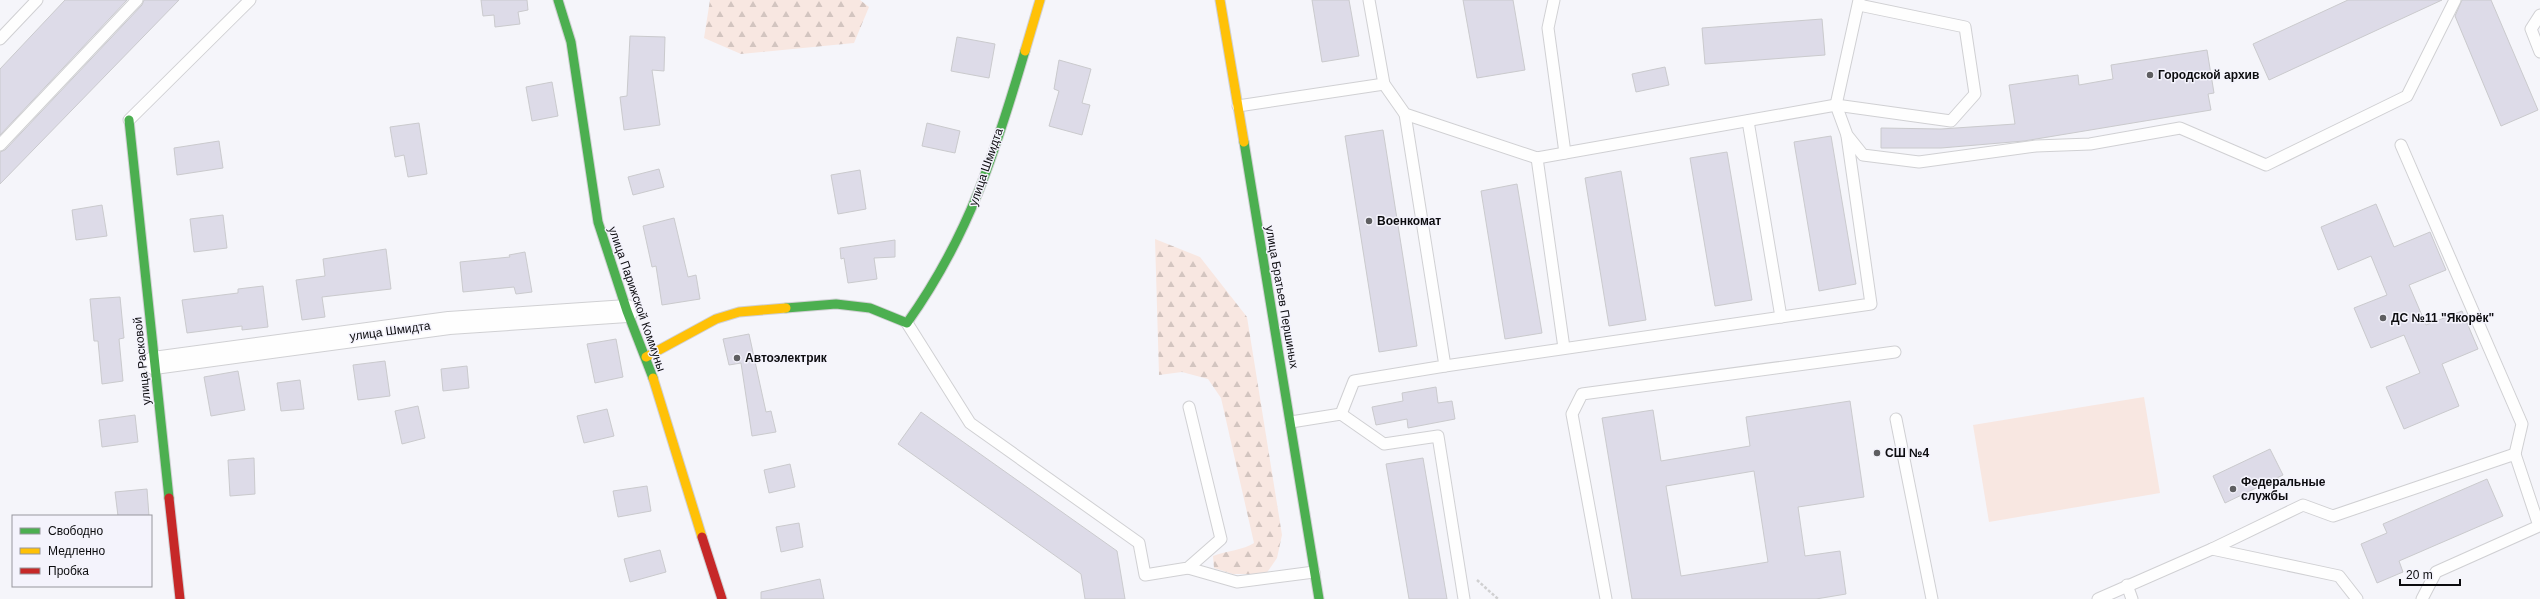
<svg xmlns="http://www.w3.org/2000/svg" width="2540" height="599" font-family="Arial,sans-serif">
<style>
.grass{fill:#f8e7e1}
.forest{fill:url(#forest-firs)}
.building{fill:#dddbe8;stroke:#cacacd;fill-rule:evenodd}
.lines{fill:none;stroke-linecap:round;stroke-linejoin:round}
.lane-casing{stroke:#d0d0d3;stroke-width:13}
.street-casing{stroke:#d0d0d3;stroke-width:24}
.fast-casing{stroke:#d0d0d3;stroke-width:11}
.slow-casing{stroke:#d0d0d3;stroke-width:11}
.jam-casing{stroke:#d0d0d3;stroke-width:11}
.path{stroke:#d0d0d1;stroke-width:2.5;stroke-dasharray:3 2;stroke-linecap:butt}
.lane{stroke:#fefefe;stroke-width:11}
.street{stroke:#fefefe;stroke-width:22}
.fast{stroke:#4caf50;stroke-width:9}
.slow{stroke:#ffc107;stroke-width:9}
.jam{stroke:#c62828;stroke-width:9}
.poi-dot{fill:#5e5e61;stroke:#f4f3fc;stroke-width:1.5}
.labels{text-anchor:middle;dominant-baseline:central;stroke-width:3;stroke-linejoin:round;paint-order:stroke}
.poi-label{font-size:12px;font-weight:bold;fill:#0c0c0f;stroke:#f4f3fc;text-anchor:start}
.street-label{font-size:12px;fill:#0c0c0f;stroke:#f4f3fc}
</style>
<defs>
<pattern id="forest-firs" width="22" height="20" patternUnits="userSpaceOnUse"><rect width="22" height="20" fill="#f8e7e1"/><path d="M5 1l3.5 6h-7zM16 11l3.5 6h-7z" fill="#d3c5c0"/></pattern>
</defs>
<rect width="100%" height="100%" fill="#f5f5fa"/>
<path class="grass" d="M 2144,397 L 2160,493 L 1989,522 L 1973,425 Z"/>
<g class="forest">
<path d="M 710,0 L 860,0 L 869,7 L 854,43 L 741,54 L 704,38 Z"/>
<path d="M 1155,239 L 1200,257 L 1247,317 L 1282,535 L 1277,558 L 1266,574 L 1233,574 L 1214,568 L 1213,556 C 1226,551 1244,550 1254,543 L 1221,398 L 1208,379 L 1182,372 L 1159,375 Z"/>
</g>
<g class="building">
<path d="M 65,0 L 127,0 L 0,135 L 0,69 Z"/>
<path d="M 144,0 L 179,0 L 0,184 L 0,152 L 5,150 L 142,5 Z"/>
<path d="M 481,0 L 527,0 L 528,10 L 518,12 L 520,24 L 495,27 L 494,15 L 483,16 Z"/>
<path d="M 1312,0 L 1349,0 L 1359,56 L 1322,62 Z"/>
<path d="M 1463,0 L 1513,0 L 1525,70 L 1477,78 Z"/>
<path d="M 2348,0 L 2442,0 L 2269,80 L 2253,44 Z"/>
<path d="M 2462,0 L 2491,0 L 2538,110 L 2501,126 L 2455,16 Z"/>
<path d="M 1822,19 L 1825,55 L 1705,64 L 1702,28 Z"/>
<path d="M 630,36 L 665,37 L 664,71 L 652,70 L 660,125 L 624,130 L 620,97 L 627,96 Z"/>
<path d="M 957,37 L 995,44 L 989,78 L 951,71 Z"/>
<path d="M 2207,50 L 2214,93 L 2208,94 L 2211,110 L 2024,141 L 1941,148 L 1881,148 L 1881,128 L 1941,129 L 2015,124 L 2009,85 L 2078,75 L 2079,85 L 2113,79 L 2111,65 Z"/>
<path d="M 1059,60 L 1091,69 L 1082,103 L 1090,105 L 1082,135 L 1049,126 L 1059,91 L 1054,89 Z"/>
<path d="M 1665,67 L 1669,85 L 1636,92 L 1632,74 Z"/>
<path d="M 552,82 L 558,116 L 532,121 L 526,87 Z"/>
<path d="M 419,123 L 427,174 L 408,177 L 404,155 L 395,157 L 390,127 Z"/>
<path d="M 927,123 L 960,131 L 955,153 L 922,146 Z"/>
<path d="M 1383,130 L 1417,346 L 1379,352 L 1345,136 Z"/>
<path d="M 1831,136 L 1856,284 L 1819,291 L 1794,142 Z"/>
<path d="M 219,141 L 223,168 L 177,175 L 174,148 Z"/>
<path d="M 1727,152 L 1752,300 L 1715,306 L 1690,158 Z"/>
<path d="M 659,169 L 664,187 L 633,195 L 628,177 Z"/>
<path d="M 860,170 L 866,209 L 838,214 L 831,175 Z"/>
<path d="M 1621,171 L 1646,320 L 1609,326 L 1585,178 Z"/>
<path d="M 1517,184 L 1542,333 L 1505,339 L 1481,191 Z"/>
<path d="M 2376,204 L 2394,247 L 2430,232 L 2446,270 L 2409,285 L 2426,325 L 2462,311 L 2478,349 L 2442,364 L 2459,406 L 2404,429 L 2386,387 L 2420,373 L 2404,335 L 2371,348 L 2354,308 L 2387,295 L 2371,256 L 2338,270 L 2321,227 Z"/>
<path d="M 102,205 L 107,236 L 76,240 L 72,210 Z"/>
<path d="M 223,215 L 227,248 L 194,252 L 190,219 Z"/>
<path d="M 674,218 L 688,277 L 696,275 L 700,299 L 662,305 L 656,266 L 652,267 L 643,226 Z"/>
<path d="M 895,240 L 895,257 L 874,258 L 877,279 L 848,283 L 844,258 L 841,259 L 840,248 Z"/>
<path d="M 386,249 L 391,289 L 322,297 L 325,317 L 302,320 L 296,280 L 325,276 L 323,259 Z"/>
<path d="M 525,252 L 532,292 L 516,294 L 514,287 L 463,292 L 460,262 L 510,257 L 509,255 Z"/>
<path d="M 263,286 L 268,327 L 242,330 L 242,326 L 187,333 L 182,300 L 238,293 L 238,289 Z"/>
<path d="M 120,297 L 124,338 L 119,339 L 123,381 L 102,384 L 98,341 L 94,341 L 90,299 Z"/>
<path d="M 749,334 L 766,412 L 771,411 L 776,432 L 752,436 L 741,363 L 729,365 L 723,339 Z"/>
<path d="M 616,339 L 623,377 L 595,383 L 587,344 Z"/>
<path d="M 385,361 L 390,396 L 358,400 L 353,365 Z"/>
<path d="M 467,366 L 469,388 L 443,391 L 441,369 Z"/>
<path d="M 238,371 L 245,410 L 211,416 L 204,377 Z"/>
<path d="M 300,380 L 304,409 L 281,411 L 277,383 Z"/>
<path d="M 1436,387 L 1438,403 L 1452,401 L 1455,419 L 1408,428 L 1407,419 L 1376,425 L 1372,407 L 1403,401 L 1402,393 Z"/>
<path d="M 1850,401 L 1864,497 L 1798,507 L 1805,556 L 1840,551 L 1846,594 L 1816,599 L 1632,599 L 1602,418 L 1653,410 L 1661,461 L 1750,446 L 1746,417 ZM 1754,471 L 1768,562 L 1681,576 L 1666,486 Z"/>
<path d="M 418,406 L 425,438 L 402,444 L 395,411 Z"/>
<path d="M 607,409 L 614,436 L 584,443 L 577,416 Z"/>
<path d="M 921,412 L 1117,551 L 1125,599 L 1085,599 L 1081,574 L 898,444 Z"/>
<path d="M 135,415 L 138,442 L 102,447 L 99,420 Z"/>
<path d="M 2270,449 L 2283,475 L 2225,503 L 2213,476 Z"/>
<path d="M 254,458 L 255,494 L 230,496 L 228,460 Z"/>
<path d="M 1423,458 L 1447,599 L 1409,599 L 1386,464 Z"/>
<path d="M 790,464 L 795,487 L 769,493 L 764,470 Z"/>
<path d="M 2487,479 L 2503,516 L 2399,561 L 2403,572 L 2377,583 L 2361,544 L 2387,533 L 2383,524 Z"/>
<path d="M 647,486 L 651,511 L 618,517 L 613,491 Z"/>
<path d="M 147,489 L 149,516 L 118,516 L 115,492 Z"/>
<path d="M 799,523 L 803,547 L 781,552 L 776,527 Z"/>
<path d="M 660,550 L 666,572 L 630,582 L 624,559 Z"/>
<path d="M 820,579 L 824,599 L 761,599 L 761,592 Z"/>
</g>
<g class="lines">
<defs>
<g id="lane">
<path d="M 1369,0 L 1384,84 L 1405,114 L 1537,158 L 1836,105 L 1951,121 L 1975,94 L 1965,27 L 1859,5"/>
<path d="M 1554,0 L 1548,28 L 1565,153"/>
<path d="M 1859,0 L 1836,105 L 1847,135 L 1863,155 L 1919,162 L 2036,146 L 2090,144 L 2180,128 L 2266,165 L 2407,96 L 2455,0"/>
<path d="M 2540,15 L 2531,29 L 2540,52"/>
<path d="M 0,39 L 37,0"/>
<path d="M 1238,106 L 1384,84"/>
<path d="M 129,120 L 250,0"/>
<path d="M 1748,121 L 1781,317"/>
<path d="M 0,145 L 137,0"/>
<path d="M 2401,145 L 2522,424 L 2515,454"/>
<path d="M 1537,158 L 1564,348"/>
<path d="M 907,323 L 970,423 L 1139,543 L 1145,575 L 1188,568 L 1221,539 L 1189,407"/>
<path d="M 1445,366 L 1871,304 L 1847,136"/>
<path d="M 1341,414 L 1354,381 L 1445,366 L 1405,114"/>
<path d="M 1896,419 L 1932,599"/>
<path d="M 1291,422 L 1341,414 L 1384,444 L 1438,436 L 1464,599"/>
<path d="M 2212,549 L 2339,576 L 2357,599"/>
<path d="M 1188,568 L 1237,582 L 1314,572"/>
<path d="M 2127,585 L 2132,599"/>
<path d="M 1606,599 L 1572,414 L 1582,394 L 1895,352"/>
<path d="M 2098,599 L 2212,549 L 2303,505 L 2333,516 L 2515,454 L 2539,526 L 2436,572 L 2422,599"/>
</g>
<path id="street" d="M 154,363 L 449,323 L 627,311"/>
<g id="fast">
<path d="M 558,0 L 571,42 L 598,222 L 627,311 L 653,378"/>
<path d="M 129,120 L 169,498"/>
<path d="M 1244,142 L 1319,599"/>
<path d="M 786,308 L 836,304 L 870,308 L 907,323 C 969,236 995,153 1025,51"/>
</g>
<g id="slow">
<path d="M 1220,0 L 1244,142"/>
<path d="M 1025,51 L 1040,0"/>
<path d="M 646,357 L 716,319 L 739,312 L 786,308"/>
<path d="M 653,378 L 702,537"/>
</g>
<g id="jam">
<path d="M 169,498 L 180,599"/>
<path d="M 702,537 L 722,599"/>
</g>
</defs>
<use href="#lane" class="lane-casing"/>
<use href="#street" class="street-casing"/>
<use href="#fast" class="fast-casing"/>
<use href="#slow" class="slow-casing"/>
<use href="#jam" class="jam-casing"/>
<path class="path" d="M 1477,580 L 1498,599"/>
<use href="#lane" class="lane"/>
<use href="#street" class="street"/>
<use href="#fast" class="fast"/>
<use href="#slow" class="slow"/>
<use href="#jam" class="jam"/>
</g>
<g class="poi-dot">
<circle cx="2150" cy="75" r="4"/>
<circle cx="1369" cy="221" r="4"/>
<circle cx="2383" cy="318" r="4"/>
<circle cx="737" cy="358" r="4"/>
<circle cx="1877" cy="453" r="4"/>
<circle cx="2233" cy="489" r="4"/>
</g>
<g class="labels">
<g class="poi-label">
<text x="2158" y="75">Городской архив</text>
<text x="1377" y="221">Военкомат</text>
<text x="2391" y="318">ДС №11 "Якорёк"</text>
<text x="745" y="358">Автоэлектрик</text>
<text x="1885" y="453">СШ №4</text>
<text x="2241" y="482">Федеральные<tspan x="2241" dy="14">службы</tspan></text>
</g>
<g class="street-label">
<text transform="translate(986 167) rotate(-71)">улица Шмидта</text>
<text transform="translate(1282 297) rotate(80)">улица Братьев Першиных</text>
<text transform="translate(637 299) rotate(71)">улица Парижской Коммуны</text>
<text transform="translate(390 331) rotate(-8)">улица Шмидта</text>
<text transform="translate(142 361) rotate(-96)">улица Расковой</text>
</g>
</g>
<rect x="12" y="515" width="140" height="72" fill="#f4f3fc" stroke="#97979d"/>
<rect x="20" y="528" width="20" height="6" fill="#4caf50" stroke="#97979d"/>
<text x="48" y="535" font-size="12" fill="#0c0c0f">Свободно</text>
<rect x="20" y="548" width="20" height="6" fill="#ffc107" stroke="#97979d"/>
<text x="48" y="555" font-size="12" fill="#0c0c0f">Медленно</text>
<rect x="20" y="568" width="20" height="6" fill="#c62828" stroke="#97979d"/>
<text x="48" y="575" font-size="12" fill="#0c0c0f">Пробка</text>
<path d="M2400 579v6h60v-6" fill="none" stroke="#0c0c0f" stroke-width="2"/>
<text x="2406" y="579" font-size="12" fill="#0c0c0f" stroke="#f4f3fc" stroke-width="3" paint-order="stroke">20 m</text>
</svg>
